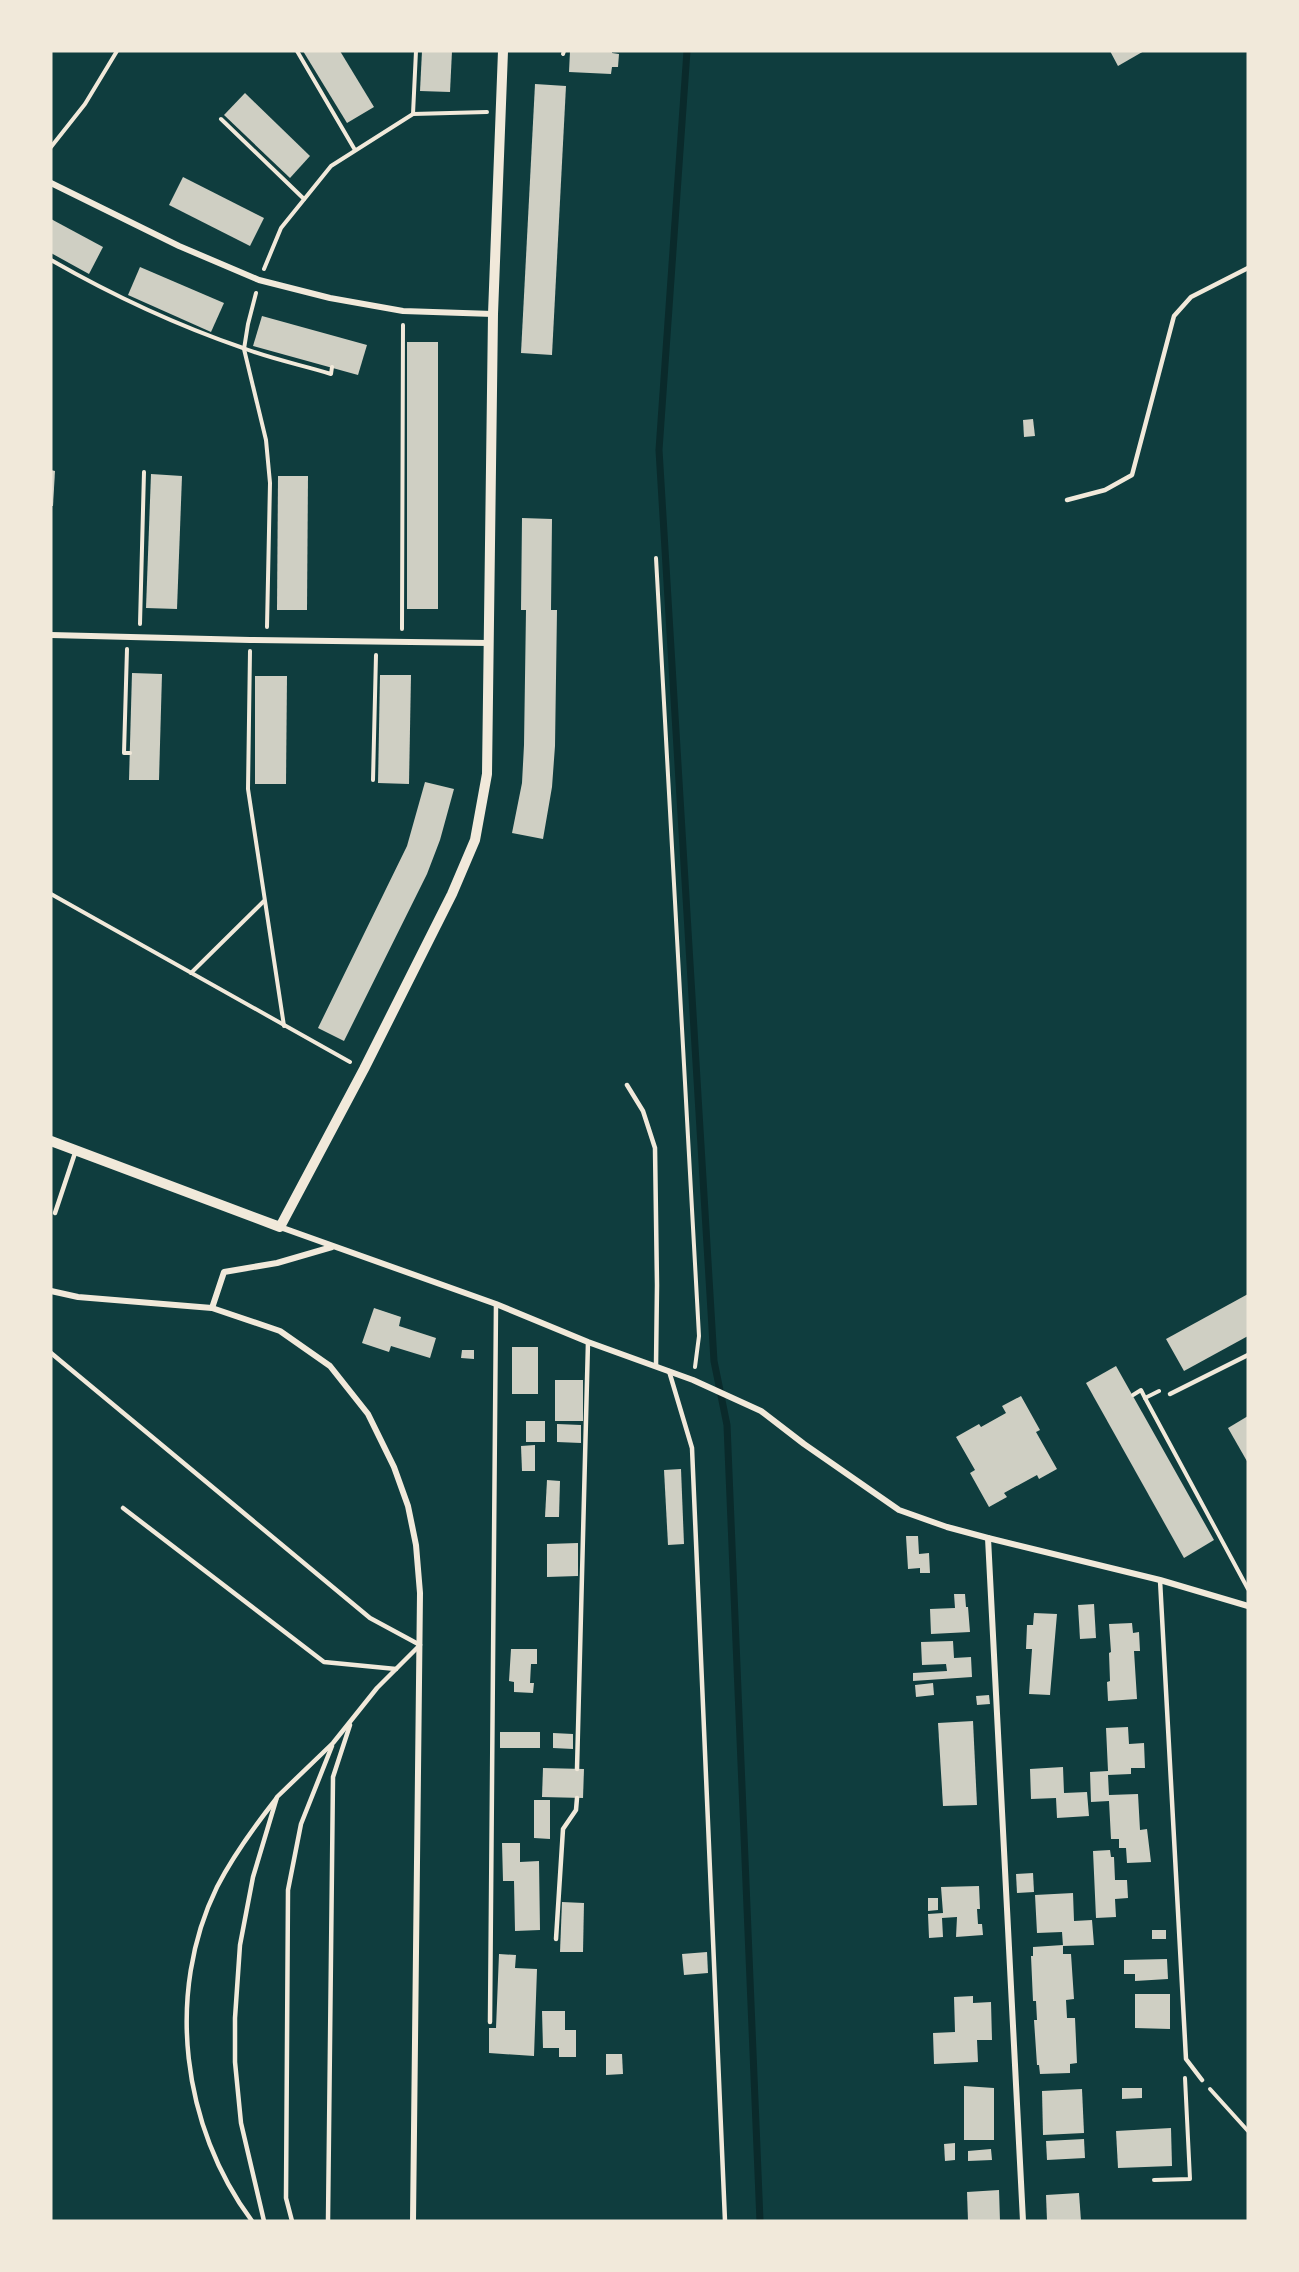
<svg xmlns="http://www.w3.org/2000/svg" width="1299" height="2272" font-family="'DM Sans',sans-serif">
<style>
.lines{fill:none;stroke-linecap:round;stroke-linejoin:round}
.stream{stroke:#0a2a2b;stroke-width:7}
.building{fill:#cfcfc3}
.path{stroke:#f1e9da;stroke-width:4}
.service{stroke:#f1e9da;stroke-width:4.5}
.minor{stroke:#f1e9da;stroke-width:6}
.tertiary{stroke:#f1e9da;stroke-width:10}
</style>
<rect width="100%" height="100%" fill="#0f3d3e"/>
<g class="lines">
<path class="stream" d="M 687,51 L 659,450 L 714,1361 L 727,1425 L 760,2221"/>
</g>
<g class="building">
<path d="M 303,51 L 340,51 L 374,107 L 347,123 Z"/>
<path d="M 422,51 L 452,51 L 450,92 L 420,91 Z"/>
<path d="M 570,51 L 612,51 L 612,53 L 619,54 L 618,67 L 612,67 L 611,74 L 569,72 Z"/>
<path d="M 1110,51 L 1144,51 L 1118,66 Z"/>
<path d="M 535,84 L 566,86 L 552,355 L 521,353 Z"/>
<path d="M 245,93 L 310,156 L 290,178 L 224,115 Z"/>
<path d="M 183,177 L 264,218 L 250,246 L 169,205 Z"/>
<path d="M 51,219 L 103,247 L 89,274 L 51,253 Z"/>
<path d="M 140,267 L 224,303 L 211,332 L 128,295 Z"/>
<path d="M 262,316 L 367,345 L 358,375 L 253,346 Z"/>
<rect x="407" y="342" width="31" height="267"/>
<path d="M 1033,419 L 1035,436 L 1024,437 L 1023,420 Z"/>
<path d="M 51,470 L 55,471 L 53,506 L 51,506 Z"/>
<path d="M 151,474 L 182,476 L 177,609 L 146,608 Z"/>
<path d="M 278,476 L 308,476 L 307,610 L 277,610 Z"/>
<path d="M 522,518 L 552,519 L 551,610 L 557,610 L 555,746 L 552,787 L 543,839 L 512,833 L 522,783 L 524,745 L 526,610 L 521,610 Z"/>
<path d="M 132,673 L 162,674 L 159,780 L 129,780 Z"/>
<path d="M 380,675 L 411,675 L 409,784 L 378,783 Z"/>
<path d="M 255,676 L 287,676 L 286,784 L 255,784 Z"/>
<path d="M 425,782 L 454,789 L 440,840 L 427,874 L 344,1041 L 318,1028 L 407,846 Z"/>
<path d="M 1248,1294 L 1248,1336 L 1184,1371 L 1166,1339 Z"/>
<path d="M 374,1308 L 401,1317 L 399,1326 L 436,1338 L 430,1358 L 391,1346 L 389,1352 L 362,1343 Z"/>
<rect x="512" y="1347" width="26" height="47"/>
<path d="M 462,1350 L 474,1350 L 474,1359 L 461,1358 Z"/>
<path d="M 1116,1366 L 1214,1540 L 1184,1558 L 1086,1383 Z"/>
<rect x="555" y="1380" width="28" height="41"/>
<path d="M 1021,1396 L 1040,1430 L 1036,1432 L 1057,1469 L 1039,1479 L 1037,1475 L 1004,1493 L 1007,1497 L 989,1507 L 970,1473 L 975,1470 L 956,1437 L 979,1424 L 981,1427 L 1006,1413 L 1002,1406 Z"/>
<path d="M 1248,1416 L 1248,1463 L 1228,1428 Z"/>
<rect x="526" y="1421" width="19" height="21"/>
<path d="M 557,1424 L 581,1425 L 581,1443 L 557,1442 Z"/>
<path d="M 535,1445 L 535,1471 L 522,1471 L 521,1446 Z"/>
<path d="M 681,1469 L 684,1544 L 668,1545 L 664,1470 Z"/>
<path d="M 547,1480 L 560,1481 L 559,1517 L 545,1517 Z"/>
<path d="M 906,1536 L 918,1536 L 919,1554 L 929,1553 L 930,1573 L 920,1573 L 920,1568 L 908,1569 Z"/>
<path d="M 578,1543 L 578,1576 L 547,1577 L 547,1544 Z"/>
<path d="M 954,1594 L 965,1594 L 966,1607 L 968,1607 L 970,1632 L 931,1634 L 930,1609 L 955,1608 Z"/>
<path d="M 1094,1604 L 1096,1638 L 1080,1639 L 1078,1605 Z"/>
<path d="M 1034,1613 L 1057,1614 L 1050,1695 L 1029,1694 L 1032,1649 L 1026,1649 L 1027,1625 L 1033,1625 Z"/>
<path d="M 1132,1623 L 1133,1633 L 1139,1632 L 1140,1651 L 1134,1651 L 1137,1699 L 1108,1701 L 1107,1682 L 1110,1681 L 1109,1653 L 1111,1652 L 1109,1624 Z"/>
<path d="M 953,1641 L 954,1658 L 971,1657 L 972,1677 L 913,1681 L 913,1673 L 947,1671 L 946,1664 L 922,1665 L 921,1642 Z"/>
<path d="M 511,1649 L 537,1649 L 537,1664 L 531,1664 L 530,1683 L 534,1683 L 533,1693 L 514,1692 L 514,1682 L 509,1681 Z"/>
<path d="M 933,1683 L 934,1695 L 916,1697 L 915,1685 Z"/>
<path d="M 989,1695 L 990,1704 L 977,1705 L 976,1696 Z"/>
<path d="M 973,1721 L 977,1805 L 943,1806 L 938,1723 Z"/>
<path d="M 1128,1727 L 1129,1744 L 1144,1743 L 1145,1768 L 1131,1768 L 1131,1774 L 1108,1775 L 1109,1795 L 1138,1794 L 1140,1830 L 1147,1829 L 1151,1862 L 1127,1863 L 1126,1848 L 1119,1848 L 1119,1839 L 1111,1839 L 1109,1801 L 1091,1802 L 1090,1772 L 1108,1771 L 1106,1728 Z"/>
<rect x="500" y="1732" width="40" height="16"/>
<path d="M 553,1733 L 573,1734 L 573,1749 L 553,1748 Z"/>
<path d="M 1063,1767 L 1064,1793 L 1087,1792 L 1089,1816 L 1057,1818 L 1056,1798 L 1031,1799 L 1030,1769 Z"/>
<path d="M 543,1768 L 584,1769 L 583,1798 L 542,1797 Z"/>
<path d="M 534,1800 L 550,1800 L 550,1839 L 534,1838 Z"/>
<path d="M 502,1843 L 520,1843 L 520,1862 L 539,1861 L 540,1930 L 515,1931 L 514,1881 L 503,1881 Z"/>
<path d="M 1110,1850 L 1111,1857 L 1114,1857 L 1115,1880 L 1127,1880 L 1128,1898 L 1115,1899 L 1116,1917 L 1096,1918 L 1093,1851 Z"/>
<path d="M 1033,1873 L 1034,1892 L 1017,1893 L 1016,1874 Z"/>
<path d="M 979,1886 L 980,1909 L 977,1909 L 978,1924 L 982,1924 L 983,1935 L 956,1937 L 957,1917 L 942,1918 L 943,1937 L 929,1938 L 928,1914 L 943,1913 L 941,1887 Z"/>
<path d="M 1073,1893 L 1074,1921 L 1092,1920 L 1094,1945 L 1063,1946 L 1062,1932 L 1037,1933 L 1035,1895 Z"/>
<path d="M 928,1898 L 938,1898 L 938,1910 L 928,1911 Z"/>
<path d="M 562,1902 L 584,1903 L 583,1952 L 560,1952 Z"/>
<rect x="1152" y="1930" width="14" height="9"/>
<path d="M 1063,1945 L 1063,1954 L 1071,1954 L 1074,1999 L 1066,2000 L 1067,2018 L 1075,2018 L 1077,2063 L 1070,2064 L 1070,2073 L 1040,2074 L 1039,2065 L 1037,2065 L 1034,2020 L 1037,2020 L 1036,2001 L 1033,2001 L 1031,1956 L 1033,1956 L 1033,1947 Z"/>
<path d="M 707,1952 L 708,1973 L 684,1975 L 682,1954 Z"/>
<path d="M 499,1954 L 516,1955 L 515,1968 L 537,1969 L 534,2056 L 489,2053 L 489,2028 L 496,2028 Z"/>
<path d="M 1167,1959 L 1168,1979 L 1135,1981 L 1135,1974 L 1124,1974 L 1124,1960 Z"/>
<path d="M 1135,1994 L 1170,1994 L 1170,2029 L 1135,2028 Z"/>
<path d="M 973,1996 L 973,2003 L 991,2002 L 992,2040 L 977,2040 L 978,2062 L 934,2064 L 933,2033 L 955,2032 L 954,1997 Z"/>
<path d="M 542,2011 L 565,2011 L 565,2030 L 576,2030 L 576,2057 L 559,2057 L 559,2048 L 543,2048 Z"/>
<path d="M 606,2054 L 622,2054 L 623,2074 L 606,2075 Z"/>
<path d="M 964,2086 L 994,2088 L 994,2140 L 964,2140 Z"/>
<path d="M 1122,2088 L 1142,2088 L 1142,2098 L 1122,2099 Z"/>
<path d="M 1082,2089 L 1084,2133 L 1043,2135 L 1042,2091 Z"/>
<path d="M 1171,2128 L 1172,2166 L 1118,2168 L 1116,2131 Z"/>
<path d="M 1084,2139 L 1085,2158 L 1047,2160 L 1046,2141 Z"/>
<path d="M 955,2143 L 955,2160 L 945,2161 L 944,2144 Z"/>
<path d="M 991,2149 L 992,2160 L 968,2161 L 968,2151 Z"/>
<path d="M 999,2190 L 1000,2221 L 968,2221 L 967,2192 Z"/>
<path d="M 1079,2193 L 1081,2221 L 1047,2221 L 1046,2195 Z"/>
</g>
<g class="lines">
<g class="path">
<path d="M 297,51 L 355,150"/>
<path d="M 416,51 L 413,114 L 487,112"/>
<path d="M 563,54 L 564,51"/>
<path d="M 221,119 L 304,199"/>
<path d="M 51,147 L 85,104 L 117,51"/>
<path d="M 51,260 C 112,295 176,325 243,348 C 271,359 302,365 331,374 L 332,367"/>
<path d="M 264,269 L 281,228 L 331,166 L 413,114"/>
<path d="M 256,293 L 248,324 L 244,349 L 266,440 L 270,483 L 267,627"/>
<path d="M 656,558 L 699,1336 L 695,1367"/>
<path d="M 140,624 L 144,472"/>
<path d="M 402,629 L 403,325"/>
<path d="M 127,649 L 124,753 L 130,753"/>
<path d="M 250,651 L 248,789 L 284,1026"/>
<path d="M 373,780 L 376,655"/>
<path d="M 51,894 L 350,1062"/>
<path d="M 191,973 L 264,901"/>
<path d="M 1159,1391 L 1145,1398 L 1248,1589"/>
<path d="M 1133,1395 L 1141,1390 L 1145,1398"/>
<path d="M 1210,2089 L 1248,2131"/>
<path d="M 1154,2180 L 1190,2179 L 1185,2078"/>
</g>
<g class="service">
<path d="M 1067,500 L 1105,490 L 1132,475 L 1174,316 L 1191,297 L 1248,268"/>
<path d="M 627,1085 L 643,1111 L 655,1148 L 657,1285 L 656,1366"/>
<path d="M 55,1213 L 76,1150"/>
<path d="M 51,1353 L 370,1618 L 420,1645 L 377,1688 L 333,1743 L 277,1797 L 253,1877 L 240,1945 L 235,2018 L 235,2062 L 241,2123 L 264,2221"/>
<path d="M 669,1371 L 692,1448 L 725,2221"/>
<path d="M 1170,1394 L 1248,1355"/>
<path d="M 123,1508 L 324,1662 L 396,1669"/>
<path d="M 1160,1580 L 1186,2059 L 1202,2080"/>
<path d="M 577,1769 L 588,1342"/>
<path d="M 556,1939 L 563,1829 L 576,1810 L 577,1798"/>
<path d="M 490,2022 L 496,1304"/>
<path d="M 252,2221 C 182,2127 165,1993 217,1887 C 233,1856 254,1827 276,1799"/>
<path d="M 292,2221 L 286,2198 L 288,1890 L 301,1824 L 332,1746"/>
<path d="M 328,2221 L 333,1777 L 350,1725"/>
</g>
<g class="minor">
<path d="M 51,183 L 179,246 L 259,280 L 330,298 L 403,311 L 493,314"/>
<path d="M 51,635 L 250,640 L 489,643"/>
<path d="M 280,1227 L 496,1304 L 588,1342 L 693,1380 L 761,1411 L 804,1444 L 899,1510 L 947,1527 L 988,1538 L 1160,1580 L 1248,1606"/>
<path d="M 51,1291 L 78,1297 L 212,1308 L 280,1331 L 330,1366 L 368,1414 L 394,1467 L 408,1506 L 416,1545 L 420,1593 L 413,2221"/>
<path d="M 212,1308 L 224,1272 L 277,1263 L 332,1247"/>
<path d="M 988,1538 L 1023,2221"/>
</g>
<path class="tertiary" d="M 51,1141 L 280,1227 L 364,1069 L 452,894 L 475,840 L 487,774 L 493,314 L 503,51"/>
</g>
<rect width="1299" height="2272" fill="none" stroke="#f1e9da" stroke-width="105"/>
</svg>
